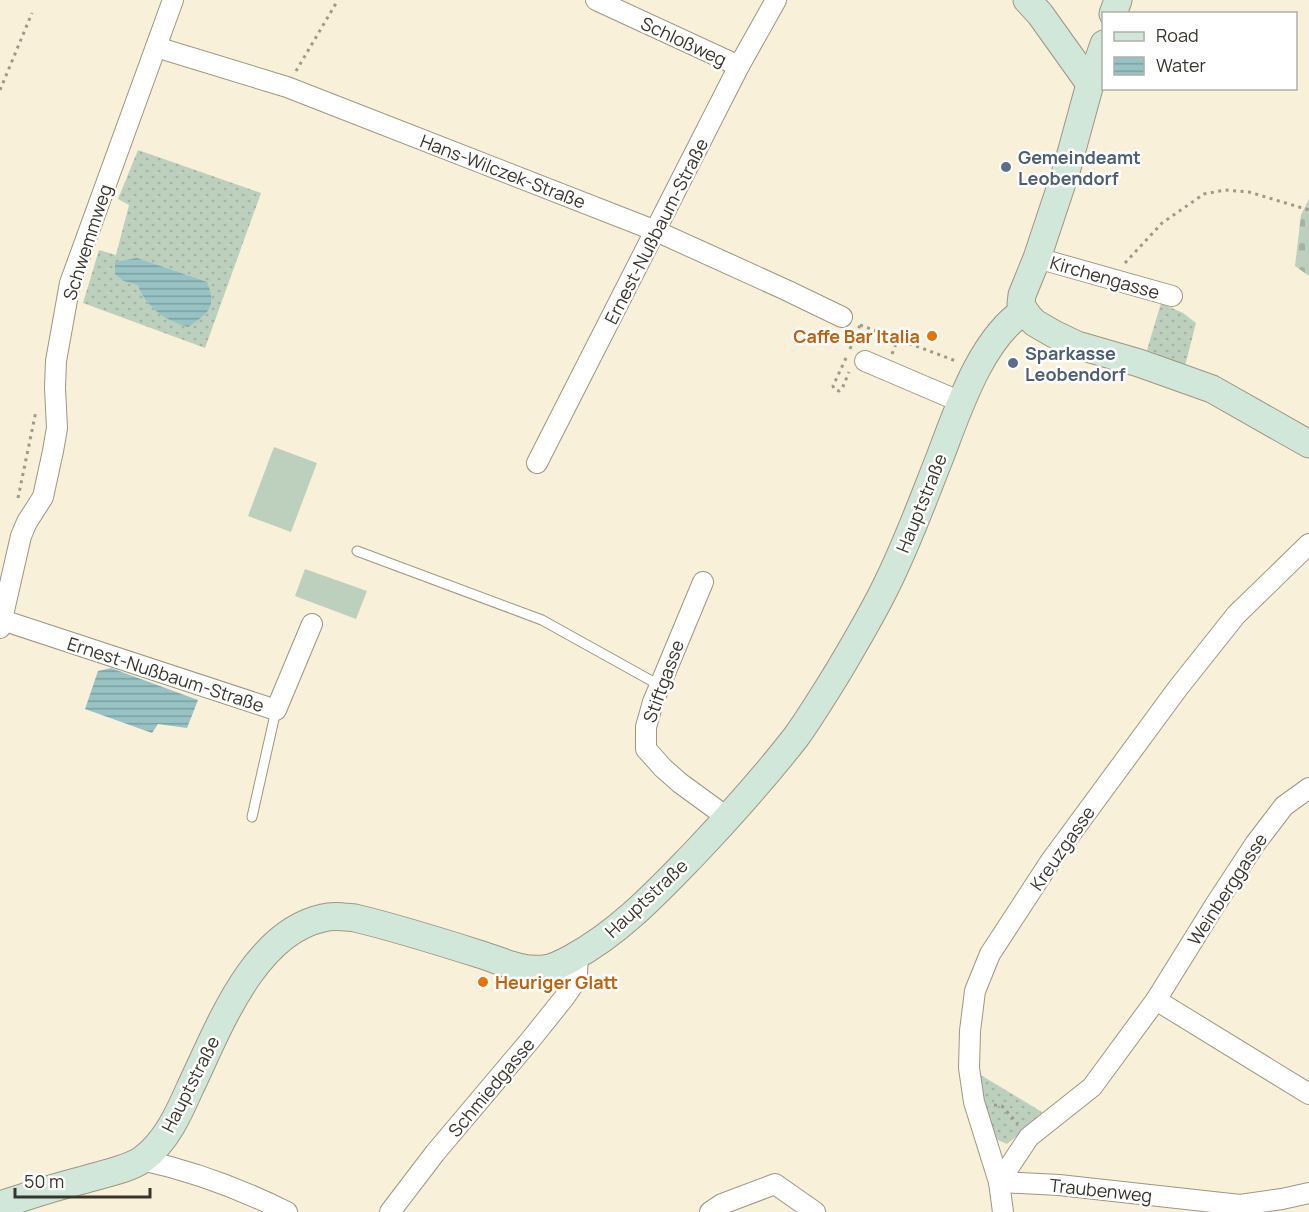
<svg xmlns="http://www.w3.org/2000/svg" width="1309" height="1212" font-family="Manrope,sans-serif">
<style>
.grass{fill:url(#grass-dots)}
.cemetery{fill:url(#cemetery-stones)}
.pitch{fill:#bcd0bd}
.water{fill:url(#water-rules)}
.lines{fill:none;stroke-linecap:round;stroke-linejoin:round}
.lane-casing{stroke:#9e9681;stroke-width:11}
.street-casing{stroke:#9e9681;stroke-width:22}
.secondary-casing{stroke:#9e9681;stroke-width:29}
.path{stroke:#9f9989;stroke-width:3;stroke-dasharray:3 4.5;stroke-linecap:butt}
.lane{stroke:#fff;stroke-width:9}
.street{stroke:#fff;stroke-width:20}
.secondary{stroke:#d0e7da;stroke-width:27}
.service-dot{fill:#5c6f8a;stroke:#fff;stroke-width:2}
.food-dot{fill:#e8710a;stroke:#fff;stroke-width:2}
.labels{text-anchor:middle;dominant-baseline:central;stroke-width:5;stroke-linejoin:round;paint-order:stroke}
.street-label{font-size:18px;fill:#38352c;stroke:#fff}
.service-label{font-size:18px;font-weight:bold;fill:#4e5e75;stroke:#fff;text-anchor:start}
.food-label{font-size:18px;font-weight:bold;fill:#c56008;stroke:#fff;text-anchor:end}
</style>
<defs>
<pattern id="grass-dots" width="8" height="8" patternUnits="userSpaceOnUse" patternTransform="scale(1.5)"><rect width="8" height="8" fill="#bcd0bd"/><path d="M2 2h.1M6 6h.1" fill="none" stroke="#a2b3a3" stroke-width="1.8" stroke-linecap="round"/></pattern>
<pattern id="cemetery-stones" width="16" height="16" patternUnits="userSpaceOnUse" patternTransform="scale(1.5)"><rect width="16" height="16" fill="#bcd0bd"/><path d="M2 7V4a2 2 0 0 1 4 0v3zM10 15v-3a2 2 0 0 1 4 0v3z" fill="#a2b3a3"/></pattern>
<pattern id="water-rules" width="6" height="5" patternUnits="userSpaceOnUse" patternTransform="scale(1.5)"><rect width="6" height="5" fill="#98c3c5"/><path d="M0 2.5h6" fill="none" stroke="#7d9fa0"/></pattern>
</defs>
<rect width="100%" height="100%" fill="#f8f0d9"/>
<g class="grass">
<path d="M 138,150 L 261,193 L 205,348 L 83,303 L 99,250 L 116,255 L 129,205 L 118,199 Z"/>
<path d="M 1161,303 L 1183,313 L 1196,323 L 1185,366 L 1147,350 Z"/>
<path d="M 979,1074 L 1042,1112 L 1024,1130 L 1007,1144 L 991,1137 L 984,1121 Z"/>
</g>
<path class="cemetery" d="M 1309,199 L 1309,276 L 1295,266 L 1301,215 Z"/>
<g class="pitch">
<path d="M 274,447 L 317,463 L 291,532 L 248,516 Z"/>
<path d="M 305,569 L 367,591 L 356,619 L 295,596 Z"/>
</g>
<g class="water">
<path d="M 137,258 L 207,282 C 217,307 209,313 188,327 C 182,325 176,323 170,320 C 157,314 142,299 138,285 L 124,281 L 115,274 L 115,262 Z"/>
<path d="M 111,668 L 198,700 L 187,728 L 158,724 L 152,733 L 85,709 L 98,671 Z"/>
</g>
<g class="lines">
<defs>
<g id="lane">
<path d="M 357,551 L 542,620 L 659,685"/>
<path d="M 252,817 L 276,710"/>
</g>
<g id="street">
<path d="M 596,0 L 739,66"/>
<path d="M 156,47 L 287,87 L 656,231 L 786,290 L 842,317"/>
<path d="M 1037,258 L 1172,296"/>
<path d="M 865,361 L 961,402"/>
<path d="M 537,463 L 739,66 L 776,0"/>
<path d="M 703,582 L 653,702 L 646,727 L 646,749 L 663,768 L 680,783 L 728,818"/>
<path d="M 2,620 L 276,710 L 312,624"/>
<path d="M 0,628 L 21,536 L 27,522 L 43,497 L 53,451 L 57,428 L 55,388 L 56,361 L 70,283 L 173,0"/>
<path d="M 1156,1000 L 1309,1094"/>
<path d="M 142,1160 C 192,1171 241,1189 287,1212"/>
<path d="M 999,1182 L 1029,1137 L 1092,1087 L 1156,1000 L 1215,905 L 1255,844 L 1284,806 L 1309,788"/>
<path d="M 999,1182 L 1059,1185 L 1240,1205 L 1282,1199 L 1309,1193"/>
<path d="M 390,1212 L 435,1153 L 532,1038 L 564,998 L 573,985 L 577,973 L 578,954"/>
<path d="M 710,1212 L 722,1204 L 775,1184 L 815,1212"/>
<path d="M 1003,1212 L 999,1182 L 974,1102 L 969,1068 L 970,1031 L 975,991 L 990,954 L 1050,862 L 1178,688 L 1236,615 L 1309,544"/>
</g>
<g id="secondary">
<path d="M 1027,0 L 1040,14 L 1090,84"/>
<path d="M 1113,14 L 1118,0"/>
<path d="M 1104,44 L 1090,84 L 1067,168 L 1037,258 L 1022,295 L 1021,304 L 1022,307 L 1029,317 L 1035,323 L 1054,334 L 1077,345 L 1139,363 L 1212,389 L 1309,444"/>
<path d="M 0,1205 C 27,1196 55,1187 83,1180 C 99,1175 130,1169 143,1159 C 166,1142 179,1113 190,1088 C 218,1030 253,933 323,918 C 333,915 344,917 355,918 C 397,928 438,941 479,954 C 502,961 519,971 544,969 C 554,968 563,963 572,958 C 620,932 657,892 694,854 C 729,817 764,778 796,737 C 811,716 825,693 838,672 C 855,643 872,615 886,586 C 907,544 923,500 940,457 C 958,410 981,339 1024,311"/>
</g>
</defs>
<use href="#lane" class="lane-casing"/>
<use href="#street" class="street-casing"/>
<use href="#secondary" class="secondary-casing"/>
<g class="path">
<path d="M 296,71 L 338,0"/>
<path d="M 0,90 L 32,13"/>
<path d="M 1125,263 L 1162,223 L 1204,194 L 1225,190 L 1249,192 L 1309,210"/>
<path d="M 860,325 L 956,361"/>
<path d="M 850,349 L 860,325"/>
<path d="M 892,354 L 898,339"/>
<path d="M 846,358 L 833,386 L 834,389 L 839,391 L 842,389 L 849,372"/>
<path d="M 18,498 L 36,411"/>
<path d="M 994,1105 L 1002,1106 L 1018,1124"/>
</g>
<use href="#lane" class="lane"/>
<use href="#street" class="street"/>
<use href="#secondary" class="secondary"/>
</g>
<g class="service-dot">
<circle cx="1006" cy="167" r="6"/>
<circle cx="1013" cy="363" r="6"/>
</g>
<g class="food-dot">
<circle cx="932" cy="336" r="6"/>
<circle cx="483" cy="982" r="6"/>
</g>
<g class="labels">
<g class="street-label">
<text transform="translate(684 41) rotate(25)">Schloßweg</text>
<text transform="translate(503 171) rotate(21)">Hans-Wilczek-Straße</text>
<text transform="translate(656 231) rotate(-63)">Ernest-Nußbaum-Straße</text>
<text transform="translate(87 242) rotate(-72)">Schwemmweg</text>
<text transform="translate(1105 277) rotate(16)">Kirchengasse</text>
<text transform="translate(921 503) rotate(-68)">Hauptstraße</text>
<text transform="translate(166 674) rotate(18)">Ernest-Nußbaum-Straße</text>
<text transform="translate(663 681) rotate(-70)">Stiftgasse</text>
<text transform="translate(1062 848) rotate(-55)">Kreuzgasse</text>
<text transform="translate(1227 889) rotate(-57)">Weinberggasse</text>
<text transform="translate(646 898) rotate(-43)">Hauptstraße</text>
<text transform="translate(190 1084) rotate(-63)">Hauptstraße</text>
<text transform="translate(491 1087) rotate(-50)">Schmiedgasse</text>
<text transform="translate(1101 1190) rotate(6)">Traubenweg</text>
</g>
<g class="service-label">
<text x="1018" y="157">Gemeindeamt<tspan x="1018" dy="21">Leobendorf</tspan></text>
<text x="1025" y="353">Sparkasse<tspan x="1025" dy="21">Leobendorf</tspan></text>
</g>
<g class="food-label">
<text x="920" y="336">Caffe Bar Italia</text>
<text x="495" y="982" text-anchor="start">Heuriger Glatt</text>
</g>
</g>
<rect x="1102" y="12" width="195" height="78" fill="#ffffff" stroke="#afaeab" stroke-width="1.5"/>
<rect x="1114" y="32" width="30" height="9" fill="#d0e7da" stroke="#afaeab" stroke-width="1.5"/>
<text x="1156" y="42" font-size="18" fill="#38352c">Road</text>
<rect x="1114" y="57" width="30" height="18" fill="url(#water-rules)" stroke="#afaeab" stroke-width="1.5"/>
<text x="1156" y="72" font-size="18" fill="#38352c">Water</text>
<path d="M15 1188v9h135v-9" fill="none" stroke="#38352c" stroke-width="3"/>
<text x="24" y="1188" font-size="18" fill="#38352c" stroke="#ffffff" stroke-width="4.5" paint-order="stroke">50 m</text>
</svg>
